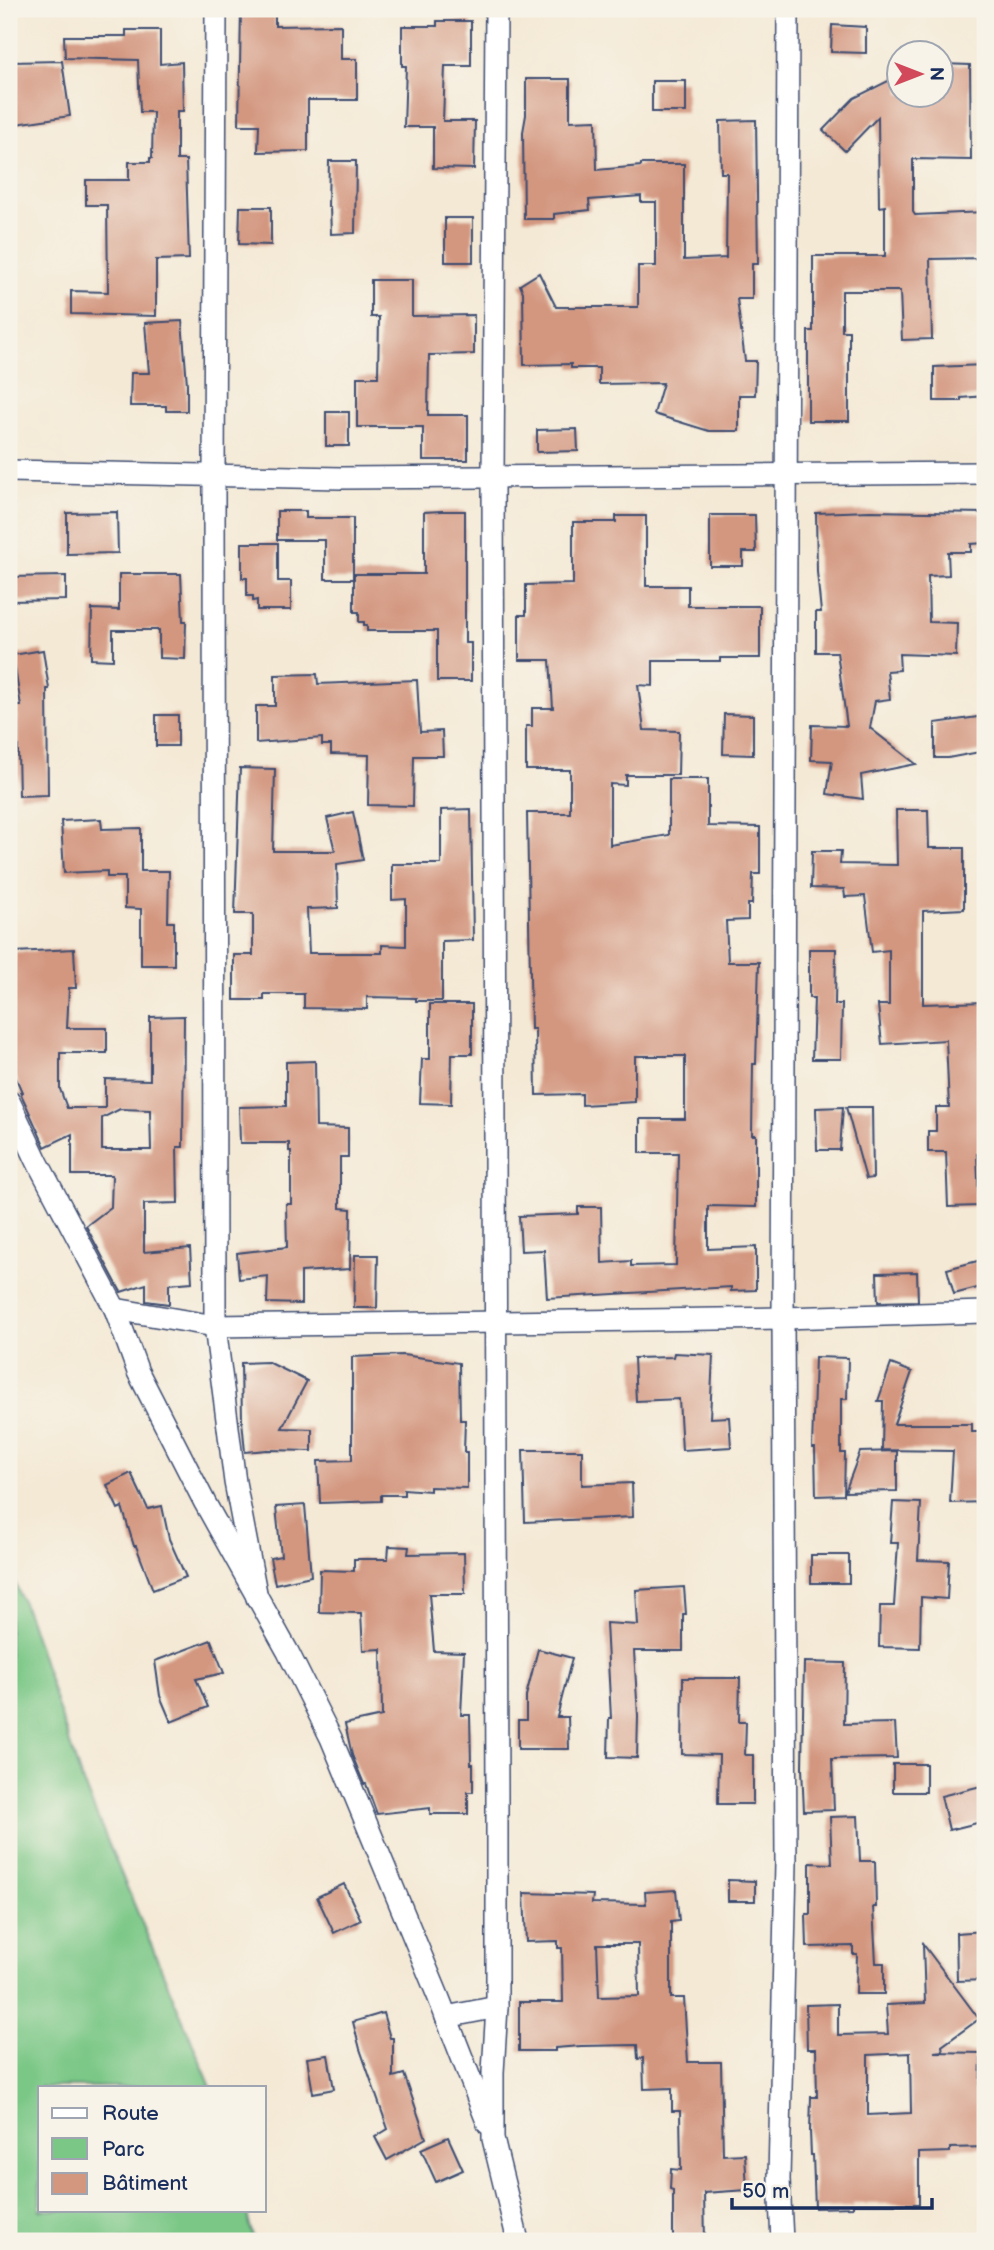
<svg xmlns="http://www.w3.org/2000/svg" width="994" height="2250" font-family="'Balsamiq Sans',sans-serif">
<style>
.green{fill:#7ac786;stroke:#4a7b72;stroke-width:2}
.building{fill:#d3967f;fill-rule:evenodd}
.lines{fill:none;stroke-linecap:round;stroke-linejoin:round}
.minor-casing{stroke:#3c4b70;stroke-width:24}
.minor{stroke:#fff;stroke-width:21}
</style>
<rect width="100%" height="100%" fill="#f7f3e8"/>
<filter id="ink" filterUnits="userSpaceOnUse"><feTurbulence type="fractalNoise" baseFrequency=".0143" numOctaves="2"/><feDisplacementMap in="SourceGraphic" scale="14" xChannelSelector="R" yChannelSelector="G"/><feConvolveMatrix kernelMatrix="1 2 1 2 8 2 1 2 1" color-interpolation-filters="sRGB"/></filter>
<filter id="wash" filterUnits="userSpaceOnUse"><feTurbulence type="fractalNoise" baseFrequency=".00686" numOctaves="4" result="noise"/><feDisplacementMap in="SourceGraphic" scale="28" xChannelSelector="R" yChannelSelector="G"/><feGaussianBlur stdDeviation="1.57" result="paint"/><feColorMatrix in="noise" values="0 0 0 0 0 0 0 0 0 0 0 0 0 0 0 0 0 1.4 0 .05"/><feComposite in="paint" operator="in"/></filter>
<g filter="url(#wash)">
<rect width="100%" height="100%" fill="#f4e9d5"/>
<path class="green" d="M 9,1567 L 30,1621 L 81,1778 L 211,2087 L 40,2087 L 40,2210 L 246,2210 L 254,2241 L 9,2241 Z"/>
<g id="blocks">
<g class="building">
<path d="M 241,9 L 275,9 L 275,26 L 341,25 L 341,59 L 357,59 L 357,100 L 308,100 L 308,151 L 258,152 L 259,125 L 239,125 Z"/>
<path d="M 437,21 L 471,21 L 471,66 L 445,66 L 443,121 L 475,121 L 474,169 L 433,168 L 433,127 L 404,127 L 406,66 L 402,66 L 402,26 L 437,26 Z"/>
<path d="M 832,25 L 866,27 L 866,53 L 831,52 Z"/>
<path d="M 126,30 L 160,30 L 160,64 L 182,62 L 183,111 L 177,111 L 177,160 L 186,160 L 189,259 L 156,260 L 156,316 L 71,314 L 71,291 L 108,292 L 107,205 L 86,205 L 86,180 L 129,180 L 129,162 L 150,162 L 150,158 L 152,158 L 153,112 L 140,112 L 138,60 L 65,58 L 64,36 L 126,36 Z"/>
<path d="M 62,61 L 70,116 L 9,125 L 10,62 Z"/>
<path d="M 942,64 L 970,65 L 971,160 L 913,159 L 913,212 L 915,215 L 985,212 L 985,258 L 930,259 L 932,339 L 902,340 L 900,291 L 842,291 L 842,331 L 849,331 L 849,421 L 808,421 L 808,331 L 813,331 L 813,256 L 885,256 L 885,206 L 879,207 L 878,117 L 845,151 L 823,130 L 854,98 L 900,75 L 900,94 L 942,94 Z"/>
<path d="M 526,79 L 570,79 L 570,121 L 596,120 L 597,170 L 641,166 L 641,164 L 684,164 L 684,260 L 726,258 L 727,173 L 721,173 L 720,121 L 756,120 L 758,264 L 752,264 L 752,299 L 737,299 L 745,361 L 756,361 L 755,395 L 739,395 L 739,431 L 709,431 L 654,414 L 663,383 L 599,384 L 599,368 L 571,368 L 571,364 L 524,365 L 523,292 L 520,285 L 539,273 L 556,307 L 638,307 L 638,266 L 656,266 L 656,202 L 641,202 L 641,196 L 589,200 L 590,210 L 554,214 L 554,219 L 524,219 L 523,132 L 526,115 Z"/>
<rect x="652" y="81" width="34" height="31"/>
<path d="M 329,161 L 356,161 L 355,233 L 331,234 L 330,207 L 328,207 Z"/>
<path d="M 240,207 L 271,207 L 271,245 L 239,244 Z"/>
<rect x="445" y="218" width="28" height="44"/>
<path d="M 371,280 L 412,280 L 412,316 L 474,315 L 474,354 L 429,355 L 428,415 L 468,415 L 468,460 L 423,460 L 423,427 L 357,427 L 357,377 L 378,377 L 379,317 L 371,317 Z"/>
<path d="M 182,321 L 187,384 L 187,411 L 166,411 L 166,406 L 130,406 L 131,373 L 149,373 L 145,323 Z"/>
<path d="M 985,365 L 985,396 L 961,398 L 961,401 L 934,401 L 934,367 Z"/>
<rect x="326" y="412" width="23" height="34"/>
<path d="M 577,429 L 578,451 L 537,452 L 537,430 Z"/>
<path d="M 277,511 L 306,511 L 306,518 L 353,518 L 353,579 L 325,579 L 325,540 L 277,540 Z"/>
<path d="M 442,511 L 465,511 L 465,643 L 471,643 L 471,681 L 437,681 L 437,631 L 367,631 L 367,625 L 364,625 L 364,622 L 359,622 L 359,612 L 354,612 L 354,574 L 424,574 L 424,512 Z"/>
<path d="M 870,511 L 984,513 L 985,543 L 971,544 L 971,552 L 948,552 L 949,575 L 928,576 L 929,622 L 957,623 L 956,656 L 899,654 L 900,670 L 887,671 L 890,699 L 875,701 L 870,728 L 916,764 L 861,775 L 863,799 L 827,794 L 832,761 L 811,760 L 812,725 L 847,726 L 837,652 L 816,652 L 816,612 L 821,612 L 817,572 L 816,513 Z"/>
<path d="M 117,512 L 118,553 L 67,554 L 67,513 Z"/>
<path d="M 710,515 L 755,515 L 756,552 L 743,552 L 743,566 L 710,566 Z"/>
<path d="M 616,516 L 646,516 L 646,586 L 688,586 L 688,606 L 760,606 L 760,658 L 720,658 L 720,661 L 653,661 L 653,686 L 638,685 L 644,730 L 679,731 L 678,775 L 626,775 L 626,785 L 610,784 L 610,845 L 669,835 L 669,779 L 708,779 L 708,826 L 760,827 L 760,874 L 753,874 L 752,904 L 748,904 L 748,920 L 726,921 L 728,962 L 759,962 L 756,1064 L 753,1064 L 752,1135 L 756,1135 L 756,1207 L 708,1206 L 708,1249 L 756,1247 L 756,1290 L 731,1291 L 731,1287 L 547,1298 L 544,1250 L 521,1251 L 519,1216 L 578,1214 L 578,1207 L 601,1207 L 602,1263 L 631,1261 L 631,1266 L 676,1265 L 678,1153 L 640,1153 L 640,1119 L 685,1119 L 685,1056 L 635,1056 L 635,1102 L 582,1105 L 582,1094 L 536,1095 L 535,1029 L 531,1029 L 527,813 L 570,813 L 570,770 L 526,770 L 526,726 L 532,726 L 532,708 L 553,708 L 550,660 L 519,660 L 519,615 L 526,615 L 526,585 L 573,584 L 573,522 L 616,522 Z"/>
<path d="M 242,543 L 278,543 L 278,581 L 291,581 L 291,610 L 257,610 L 257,600 L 253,601 L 253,596 L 247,596 L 247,578 L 242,578 Z"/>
<path d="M 119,574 L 181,574 L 183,621 L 186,621 L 185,659 L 159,658 L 159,630 L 113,630 L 113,660 L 91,659 L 92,609 L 119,610 Z"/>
<path d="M 66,576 L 66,600 L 9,601 L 9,577 Z"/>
<path d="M 43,650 L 49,689 L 47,689 L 48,795 L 19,796 L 17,706 L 21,706 L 13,655 Z"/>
<path d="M 317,674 L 318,684 L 417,680 L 420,732 L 442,731 L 443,756 L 414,756 L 413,806 L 368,805 L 369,755 L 331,754 L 331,745 L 322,745 L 322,738 L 256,743 L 256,706 L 275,706 L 275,675 Z"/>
<path d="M 724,714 L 753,715 L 753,755 L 723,754 Z"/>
<rect x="156" y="715" width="22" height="31"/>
<path d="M 985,716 L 985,751 L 948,758 L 935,758 L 935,723 Z"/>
<path d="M 240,768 L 275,769 L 273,851 L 335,851 L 327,818 L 353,812 L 363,860 L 337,864 L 338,908 L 307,909 L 309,953 L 382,953 L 382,945 L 406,946 L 406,899 L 392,900 L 392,864 L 441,864 L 441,810 L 471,809 L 473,940 L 442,941 L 442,1001 L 416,1001 L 416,998 L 367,997 L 367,1009 L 304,1008 L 304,994 L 264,994 L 264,1000 L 234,1000 L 234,955 L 253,955 L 253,914 L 235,914 Z"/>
<path d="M 896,810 L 928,810 L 929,848 L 964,848 L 964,909 L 923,911 L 923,1004 L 985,1002 L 985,1154 L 977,1154 L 979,1206 L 948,1207 L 946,1152 L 928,1152 L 928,1131 L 936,1131 L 936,1107 L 949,1107 L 946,1040 L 882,1044 L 878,1005 L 889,1005 L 889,950 L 872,952 L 865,896 L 845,897 L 844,889 L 811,888 L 812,851 L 841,851 L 840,864 L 897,865 Z"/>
<path d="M 101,819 L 102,829 L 141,828 L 141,871 L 169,871 L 168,922 L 174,922 L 174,965 L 141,965 L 141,909 L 125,908 L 125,877 L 107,877 L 107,871 L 64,873 L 61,821 Z"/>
<path d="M 74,949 L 76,988 L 69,988 L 67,1028 L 107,1028 L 107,1053 L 60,1053 L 60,1089 L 67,1108 L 105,1108 L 105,1079 L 150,1080 L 150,1017 L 184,1016 L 183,1147 L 177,1147 L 178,1203 L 144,1204 L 144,1252 L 190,1248 L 192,1282 L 169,1284 L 169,1304 L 146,1301 L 146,1284 L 121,1292 L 86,1226 L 111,1207 L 112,1175 L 72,1175 L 72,1134 L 45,1147 L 26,1105 L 20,1092 L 22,1092 L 9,1062 L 9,963 L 15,962 L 15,952 ZM 120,1109 L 150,1110 L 151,1150 L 102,1150 L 102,1118 Z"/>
<path d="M 809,949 L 836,949 L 835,1004 L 842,1004 L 841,1059 L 812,1059 L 814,998 L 809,998 Z"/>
<path d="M 430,1004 L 472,1004 L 472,1054 L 452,1054 L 451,1104 L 420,1103 L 422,1059 L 430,1059 Z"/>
<path d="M 315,1061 L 316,1127 L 348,1128 L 348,1157 L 340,1157 L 340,1208 L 351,1209 L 350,1269 L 301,1272 L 301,1304 L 267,1303 L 268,1276 L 239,1279 L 237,1253 L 287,1247 L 286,1204 L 291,1204 L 291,1151 L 289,1151 L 289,1143 L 240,1143 L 239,1107 L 286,1106 L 286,1062 Z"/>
<path d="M 843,1107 L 840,1150 L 817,1150 L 816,1108 Z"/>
<path d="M 846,1107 L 872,1107 L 873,1178 L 866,1179 Z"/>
<path d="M 355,1255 L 378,1255 L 377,1308 L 354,1308 Z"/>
<path d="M 985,1259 L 985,1286 L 954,1294 L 947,1269 Z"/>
<path d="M 917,1272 L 918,1301 L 878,1302 L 877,1273 Z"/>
<path d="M 674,1353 L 713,1355 L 710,1418 L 729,1417 L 731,1447 L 682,1450 L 679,1399 L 636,1401 L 634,1358 L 673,1357 Z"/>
<path d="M 403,1355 L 459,1363 L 460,1420 L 465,1420 L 464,1452 L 467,1452 L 467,1488 L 430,1487 L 430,1491 L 404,1489 L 404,1495 L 381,1495 L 381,1501 L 320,1503 L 318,1461 L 352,1460 L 352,1357 Z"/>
<path d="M 815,1357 L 848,1358 L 847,1399 L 841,1399 L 841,1453 L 845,1453 L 844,1495 L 816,1496 L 815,1448 L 812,1448 Z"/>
<path d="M 268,1362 L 307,1381 L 282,1428 L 312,1429 L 312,1451 L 267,1450 L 245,1452 L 242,1420 L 241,1363 Z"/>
<path d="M 891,1364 L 912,1372 L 894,1424 L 972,1424 L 972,1432 L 985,1432 L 985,1502 L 950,1503 L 953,1451 L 882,1450 L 883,1401 L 878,1401 Z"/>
<path d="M 523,1450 L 582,1450 L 582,1485 L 632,1483 L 633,1517 L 525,1522 Z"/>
<path d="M 897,1451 L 897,1491 L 845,1492 L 860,1452 Z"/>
<path d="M 131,1473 L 148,1509 L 162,1506 L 169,1539 L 186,1577 L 153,1590 L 136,1546 L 134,1546 L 122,1507 L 118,1509 L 107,1485 Z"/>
<path d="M 893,1502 L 921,1503 L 918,1560 L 949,1561 L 947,1599 L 921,1597 L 920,1648 L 879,1647 L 880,1606 L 894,1606 L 898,1543 L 890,1543 Z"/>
<path d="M 305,1505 L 311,1576 L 275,1584 L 270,1558 L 281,1556 L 276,1507 Z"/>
<path d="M 389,1546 L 409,1547 L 408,1554 L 464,1553 L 465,1594 L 429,1594 L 434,1651 L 464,1652 L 461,1715 L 470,1715 L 471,1764 L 473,1764 L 473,1792 L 468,1792 L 468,1814 L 430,1814 L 430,1808 L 377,1814 L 366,1784 L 364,1784 L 352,1755 L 345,1724 L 382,1716 L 381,1649 L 363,1650 L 361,1613 L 319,1612 L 320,1570 L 354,1571 L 354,1559 L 388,1559 Z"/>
<rect x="811" y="1555" width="38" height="28"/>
<path d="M 684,1587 L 686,1614 L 683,1614 L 683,1651 L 634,1651 L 638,1716 L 637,1758 L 608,1757 L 609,1718 L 611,1718 L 606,1623 L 638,1625 L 636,1590 Z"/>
<path d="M 211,1640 L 224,1673 L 196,1679 L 208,1707 L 171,1722 L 160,1696 L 155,1661 Z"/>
<path d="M 538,1649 L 572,1658 L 557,1717 L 568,1717 L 569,1749 L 518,1749 L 518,1720 L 526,1720 L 526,1696 Z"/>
<path d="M 804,1662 L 845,1663 L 844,1724 L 895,1723 L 897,1758 L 832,1759 L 834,1810 L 804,1811 L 802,1768 Z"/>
<path d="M 683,1678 L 740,1678 L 739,1722 L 746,1722 L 745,1755 L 753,1755 L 753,1804 L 718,1804 L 719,1755 L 682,1754 Z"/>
<rect x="893" y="1764" width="33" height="28"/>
<path d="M 985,1785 L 985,1821 L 949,1830 L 941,1796 Z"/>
<path d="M 858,1816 L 860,1861 L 875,1861 L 876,1907 L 873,1907 L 876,1963 L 884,1963 L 884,1994 L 856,1994 L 857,1954 L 853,1954 L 853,1946 L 807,1947 L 806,1914 L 810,1914 L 810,1863 L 832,1864 L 830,1817 Z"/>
<path d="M 728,1880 L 755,1881 L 755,1901 L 728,1901 Z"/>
<path d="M 344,1884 L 361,1920 L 334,1933 L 317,1897 Z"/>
<path d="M 676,1890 L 679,1921 L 671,1922 L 671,1998 L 684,1998 L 688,2062 L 721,2062 L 723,2155 L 745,2154 L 747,2190 L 704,2193 L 705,2241 L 673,2241 L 673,2190 L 670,2189 L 671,2169 L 681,2170 L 680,2111 L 672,2111 L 672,2088 L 644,2089 L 643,2058 L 638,2059 L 637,2045 L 581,2046 L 555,2048 L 555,2051 L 519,2051 L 519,2002 L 563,2002 L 562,1948 L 558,1948 L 558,1941 L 526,1942 L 524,1893 L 593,1895 L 592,1903 L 646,1904 L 645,1892 ZM 597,1944 L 638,1944 L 639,1996 L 599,1997 Z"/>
<path d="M 985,1931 L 985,1980 L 957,1981 L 956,1933 Z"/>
<path d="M 923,1944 L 979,2019 L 942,2046 L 943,2051 L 934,2052 L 981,2053 L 980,2106 L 985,2106 L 985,2147 L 950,2148 L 950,2152 L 919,2153 L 919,2204 L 853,2204 L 853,2207 L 815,2208 L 813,2155 L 811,2155 L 810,2131 L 811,2097 L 817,2097 L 816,2049 L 807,2049 L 806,2005 L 838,2004 L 838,2035 L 888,2034 L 886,2005 L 925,2003 ZM 910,2053 L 911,2113 L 868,2115 L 868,2055 Z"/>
<path d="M 383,2013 L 390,2038 L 393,2038 L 393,2077 L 404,2074 L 426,2138 L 387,2160 L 375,2137 L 388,2129 L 360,2049 L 353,2022 Z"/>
<path d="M 328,2055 L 334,2089 L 313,2093 L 307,2058 Z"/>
<path d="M 448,2137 L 463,2170 L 436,2182 L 421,2149 Z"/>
</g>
</g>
</g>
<g filter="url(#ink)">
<use href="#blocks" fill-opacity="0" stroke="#3c4b70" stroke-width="2"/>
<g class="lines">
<defs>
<g id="minor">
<path d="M 216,9 L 214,475 L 215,1326 L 235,1482 L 257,1598"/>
<path d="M 496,9 L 493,476 L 497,1801 L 497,2007 L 493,2072 L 493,2139 L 518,2241"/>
<path d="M 9,471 L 341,478 L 985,473"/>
<path d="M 9,1101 L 37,1161 L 115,1309 L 138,1372 L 205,1503 L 288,1652 L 331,1738 L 438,1996 L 488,2124"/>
<path d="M 115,1309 L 215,1326 L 783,1318 L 985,1312"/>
<path d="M 446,2017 L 497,2007"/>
<path d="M 782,2241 L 779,2179 L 786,1863 L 783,1318 L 788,9"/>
</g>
</defs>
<use href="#minor" class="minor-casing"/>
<use href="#minor" class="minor"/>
</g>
</g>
<rect width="994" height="2250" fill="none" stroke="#f7f3e8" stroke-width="35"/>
<rect x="38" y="2086" width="228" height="126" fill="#f7f3e8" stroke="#9fa5b1" stroke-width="2"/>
<rect x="52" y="2108" width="35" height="10" fill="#ffffff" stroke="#9fa5b1" stroke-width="2"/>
<text x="102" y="2120" font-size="21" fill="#1b2f5e">Route</text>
<rect x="52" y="2138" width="35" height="21" fill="#7ac786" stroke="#9fa5b1" stroke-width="2"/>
<text x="102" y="2156" font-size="21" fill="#1b2f5e">Parc</text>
<rect x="52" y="2173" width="35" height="21" fill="#d3967f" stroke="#9fa5b1" stroke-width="2"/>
<text x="102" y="2190" font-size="21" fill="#1b2f5e">Bâtiment</text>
<g transform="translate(920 74) rotate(90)"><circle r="33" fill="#f7f3e8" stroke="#9fa5b1" stroke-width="2"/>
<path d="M0-5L12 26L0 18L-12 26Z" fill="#d1495b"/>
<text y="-10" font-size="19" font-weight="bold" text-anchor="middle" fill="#1b2f5e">N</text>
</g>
<path d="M732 2198v10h200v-10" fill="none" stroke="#1b2f5e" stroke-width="3.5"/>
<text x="742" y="2198" font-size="21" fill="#1b2f5e" stroke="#f7f3e8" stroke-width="5" paint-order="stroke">50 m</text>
</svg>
